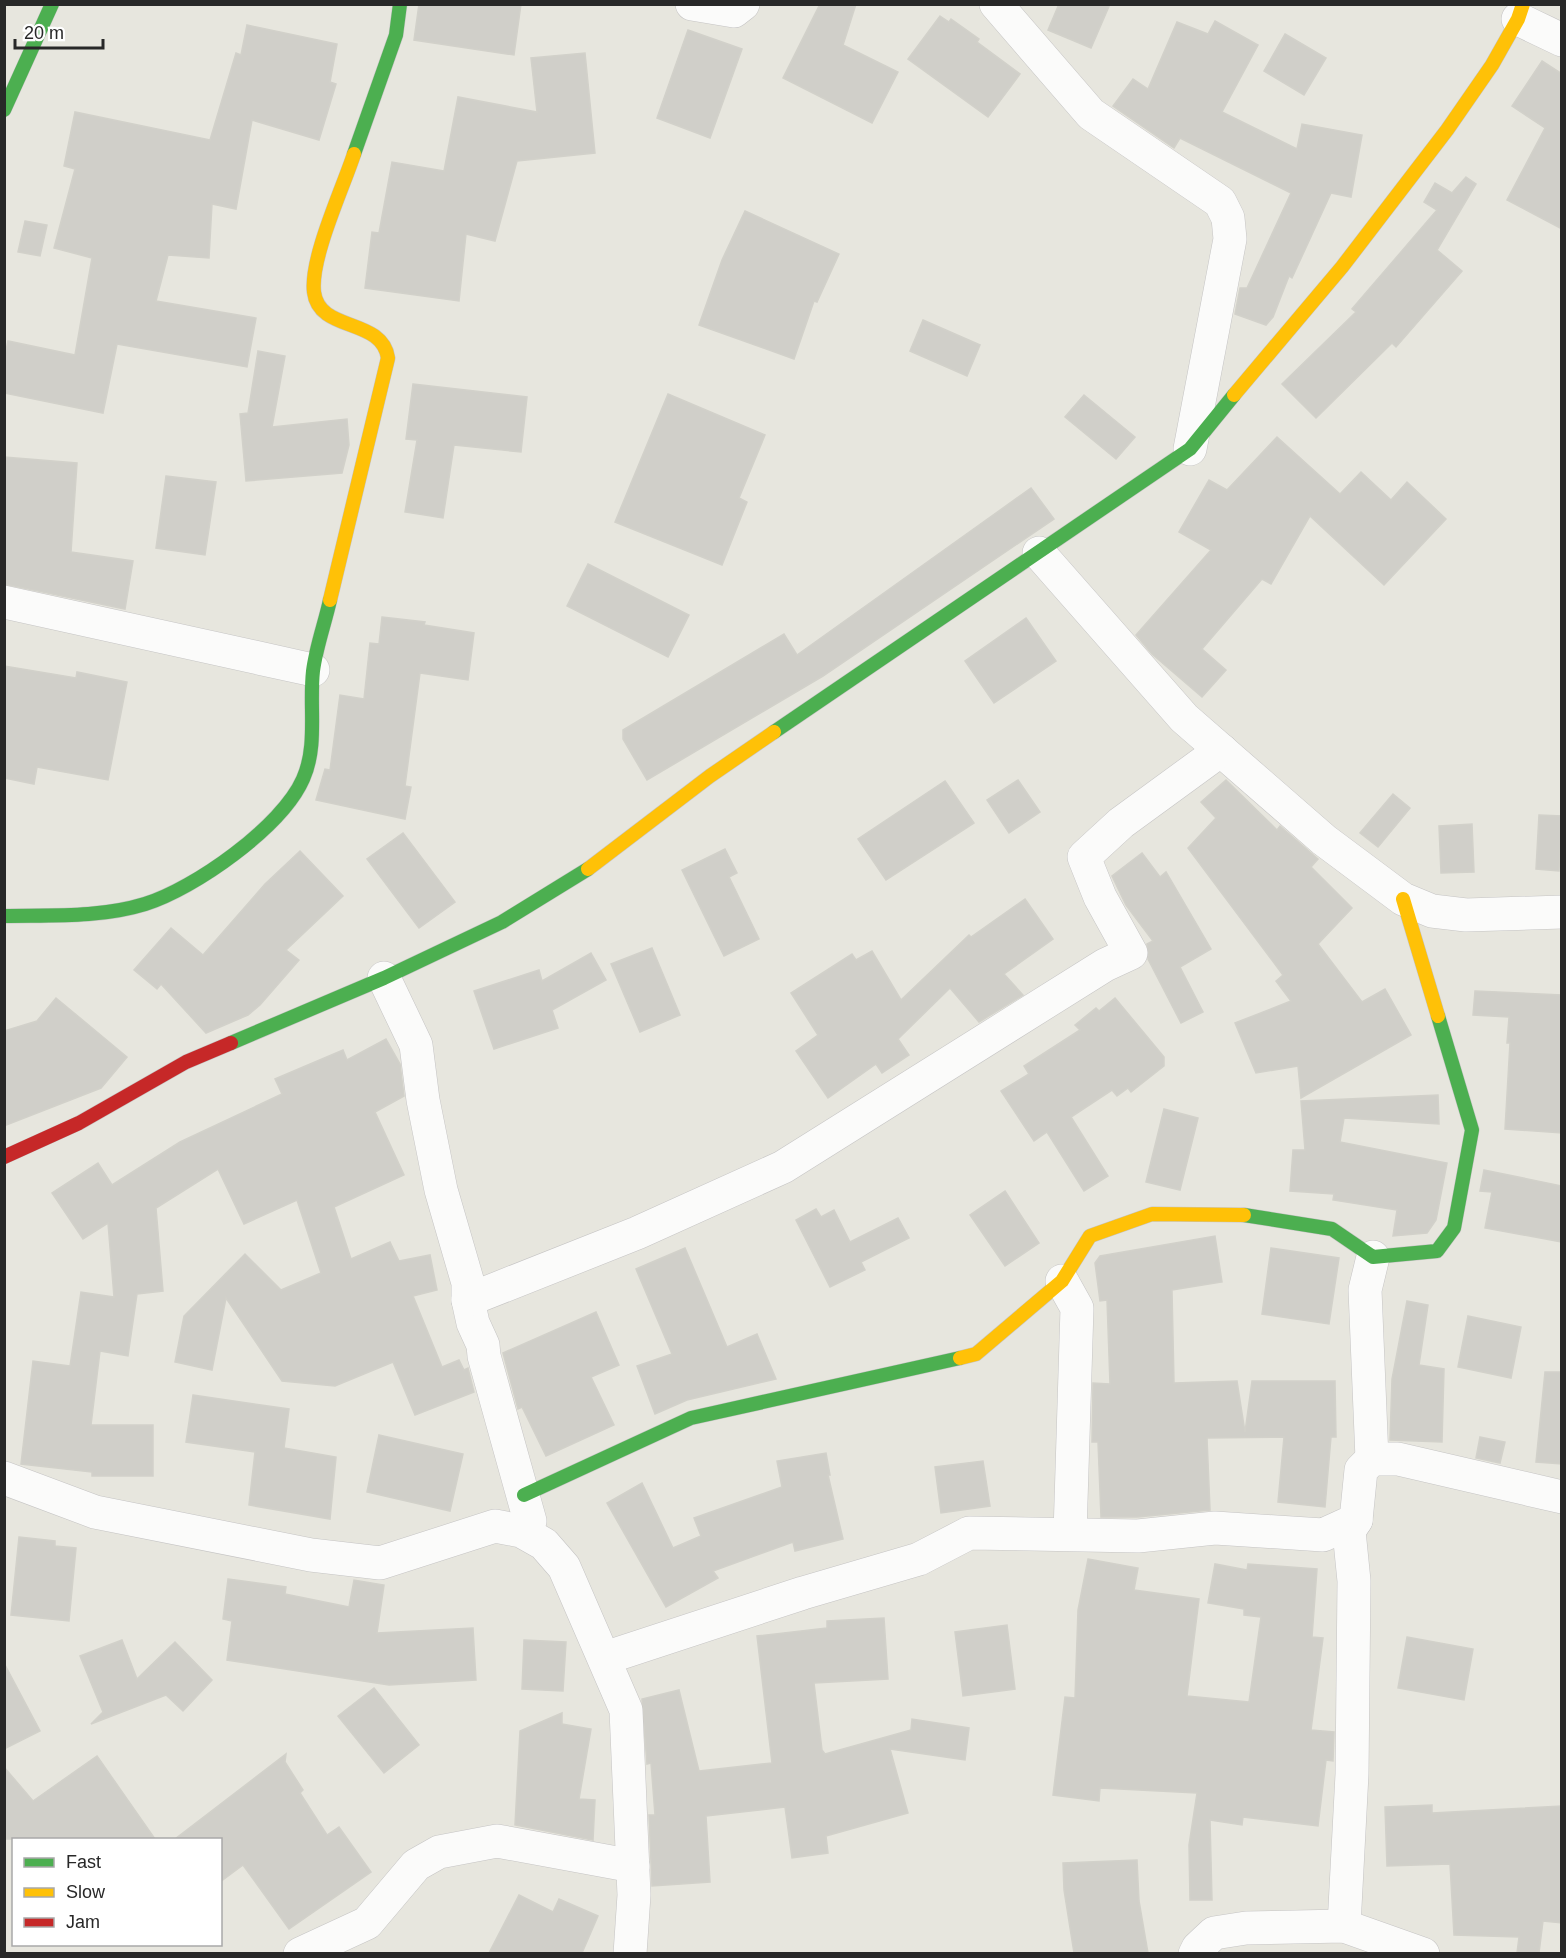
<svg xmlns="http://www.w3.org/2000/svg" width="1566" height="1958" font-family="Helvetica,sans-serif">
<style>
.building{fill:#d0cfc9;stroke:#d2d1ca;stroke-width:1.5}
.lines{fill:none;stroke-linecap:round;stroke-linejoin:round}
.street-casing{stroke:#c5c4c4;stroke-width:34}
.fast-casing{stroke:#c5c4c4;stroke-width:15}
.slow-casing{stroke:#c5c4c4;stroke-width:15}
.jam-casing{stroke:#c5c4c4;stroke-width:15}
.street{stroke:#fbfbfa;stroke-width:33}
.fast{stroke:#4caf50;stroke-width:14}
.slow{stroke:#ffc107;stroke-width:14}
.jam{stroke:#c62828;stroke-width:14}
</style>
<rect width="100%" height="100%" fill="#e7e6de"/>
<g class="building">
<path d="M 419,4 L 521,4 L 514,55 L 414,40 Z"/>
<path d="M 820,4 L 856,4 L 843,45 L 898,72 L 872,123 L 783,78 Z"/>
<path d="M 1059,4 L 1110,4 L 1091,48 L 1048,30 Z"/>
<path d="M 940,16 L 949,22 L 951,19 L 979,39 L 977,42 L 1020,74 L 988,117 L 908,59 Z"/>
<path d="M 1215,21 L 1258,45 L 1222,112 L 1297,149 L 1302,124 L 1362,135 L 1351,197 L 1331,193 L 1292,278 L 1289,276 L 1273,317 L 1266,325 L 1235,314 L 1240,288 L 1247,288 L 1291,193 L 1180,138 L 1174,148 L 1113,106 L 1133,79 L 1148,89 L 1177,22 L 1208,34 Z"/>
<path d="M 247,25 L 337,44 L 330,82 L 336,84 L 319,140 L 252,120 L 236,209 L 212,204 L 209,258 L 168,255 L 156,301 L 256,318 L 247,367 L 117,344 L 103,413 L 4,393 L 4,360 L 8,341 L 75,355 L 92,258 L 54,248 L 75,169 L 64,166 L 75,112 L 210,140 L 236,53 L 241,55 Z"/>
<path d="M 688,30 L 742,49 L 710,138 L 657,118 Z"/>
<path d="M 1285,34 L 1326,58 L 1304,95 L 1264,71 Z"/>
<path d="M 585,53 L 595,153 L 517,161 L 495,241 L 466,234 L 459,301 L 365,288 L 372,232 L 379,233 L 392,162 L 444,171 L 458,97 L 537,112 L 531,58 Z"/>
<path d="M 1542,61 L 1562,74 L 1562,229 L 1507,200 L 1545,128 L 1512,106 Z"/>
<path d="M 1466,177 L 1476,184 L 1437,250 L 1462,271 L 1396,347 L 1392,343 L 1316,418 L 1282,384 L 1356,312 L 1352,309 L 1437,210 L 1424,202 L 1435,183 L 1452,193 Z"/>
<path d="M 745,211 L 839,254 L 817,302 L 814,301 L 794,359 L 699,325 L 722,260 Z"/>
<path d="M 25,221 L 47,225 L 40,256 L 18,252 Z"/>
<path d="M 923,320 L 980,345 L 967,376 L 910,351 Z"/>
<path d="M 258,351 L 285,356 L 272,427 L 347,419 L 349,445 L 342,473 L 246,481 L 240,414 L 248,413 Z"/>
<path d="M 413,384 L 527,397 L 521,452 L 454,445 L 443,518 L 405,512 L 417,440 L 406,439 Z"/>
<path d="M 668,394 L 765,435 L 739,498 L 747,502 L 722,565 L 615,522 Z"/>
<path d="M 1084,395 L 1135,437 L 1116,459 L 1065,417 Z"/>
<path d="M 1277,437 L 1340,494 L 1361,472 L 1391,500 L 1407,482 L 1446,519 L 1384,585 L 1310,516 L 1271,584 L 1262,579 L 1202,649 L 1226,670 L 1202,697 L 1152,654 L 1136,635 L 1211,550 L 1179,532 L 1209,480 L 1227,490 Z"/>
<path d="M 4,457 L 77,463 L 71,552 L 133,561 L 125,609 L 4,584 Z"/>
<path d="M 166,476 L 216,482 L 205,555 L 156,548 Z"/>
<path d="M 1031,488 L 1054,519 L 823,676 L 647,780 L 623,739 L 623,730 L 784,634 L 797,655 Z"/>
<path d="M 588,564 L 689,615 L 668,657 L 567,606 Z"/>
<path d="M 382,617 L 425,622 L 424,625 L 474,633 L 468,680 L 420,673 L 405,786 L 411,787 L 405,819 L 316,800 L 325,769 L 330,770 L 340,695 L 364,699 L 370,643 L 379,644 Z"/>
<path d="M 1026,618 L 1056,661 L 994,703 L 965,661 Z"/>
<path d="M 4,666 L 76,678 L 77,672 L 127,682 L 108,780 L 37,767 L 34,784 L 4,778 Z"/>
<path d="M 1018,780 L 1040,812 L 1009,833 L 987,800 Z"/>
<path d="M 1226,780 L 1277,830 L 1280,826 L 1318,859 L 1311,867 L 1352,908 L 1318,944 L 1362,1002 L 1385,989 L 1411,1035 L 1301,1098 L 1298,1066 L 1256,1073 L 1235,1023 L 1291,1001 L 1276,981 L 1283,975 L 1188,848 L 1216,818 L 1201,802 Z"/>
<path d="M 945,781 L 974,823 L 886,880 L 858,839 Z"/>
<path d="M 1393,794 L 1410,808 L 1378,847 L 1360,833 Z"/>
<path d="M 1539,815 L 1562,816 L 1559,871 L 1536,869 Z"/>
<path d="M 1472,824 L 1474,872 L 1441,873 L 1439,826 Z"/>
<path d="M 403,833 L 455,902 L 419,928 L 367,859 Z"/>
<path d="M 725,849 L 737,873 L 729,877 L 759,939 L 724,956 L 682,870 Z"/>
<path d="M 300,851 L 343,896 L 286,950 L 299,960 L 260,1005 L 248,1015 L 206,1033 L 161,984 L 157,989 L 134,970 L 171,928 L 203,955 L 265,884 Z"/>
<path d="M 1142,853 L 1160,877 L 1166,872 L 1211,949 L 1180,967 L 1203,1012 L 1181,1023 L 1148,959 L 1147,944 L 1153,941 L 1126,905 L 1112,876 Z"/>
<path d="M 1025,899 L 1053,939 L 1004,974 L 1023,995 L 979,1022 L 950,988 L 898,1039 L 909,1055 L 882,1073 L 876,1064 L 828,1098 L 796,1051 L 818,1035 L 791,993 L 852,954 L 856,960 L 872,951 L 901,1000 L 969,935 L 971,937 Z"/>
<path d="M 652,948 L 680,1015 L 640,1032 L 611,964 Z"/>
<path d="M 591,953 L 606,980 L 552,1010 L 558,1028 L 494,1049 L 474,991 L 539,970 L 542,981 Z"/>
<path d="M 1475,991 L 1562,995 L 1562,1133 L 1505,1129 L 1510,1043 L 1507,1043 L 1509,1017 L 1473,1015 Z"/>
<path d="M 56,998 L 127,1057 L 101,1088 L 4,1126 L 4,1031 L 37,1021 Z"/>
<path d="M 1115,998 L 1164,1057 L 1164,1066 L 1131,1092 L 1128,1088 L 1117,1096 L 1112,1090 L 1071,1117 L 1108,1176 L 1084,1191 L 1047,1132 L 1034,1141 L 1001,1091 L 1029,1074 L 1024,1066 L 1080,1030 L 1075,1025 L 1096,1008 L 1099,1011 Z"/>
<path d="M 386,1039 L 400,1064 L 404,1096 L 375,1112 L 404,1175 L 334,1207 L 351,1259 L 390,1242 L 399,1261 L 430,1255 L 437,1290 L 413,1296 L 442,1367 L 459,1360 L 464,1370 L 468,1368 L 474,1392 L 415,1415 L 393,1362 L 335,1386 L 282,1381 L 226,1298 L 212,1370 L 175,1362 L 184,1316 L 245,1254 L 281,1290 L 321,1273 L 297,1200 L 244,1224 L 218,1169 L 156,1208 L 163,1291 L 137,1294 L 128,1356 L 100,1351 L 91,1425 L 153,1425 L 153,1476 L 92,1476 L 92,1472 L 21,1464 L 33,1361 L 70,1366 L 81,1292 L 114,1297 L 108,1223 L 83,1239 L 52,1193 L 98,1163 L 112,1185 L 180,1142 L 282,1094 L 275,1079 L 343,1050 L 347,1060 Z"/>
<path d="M 1438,1095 L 1439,1124 L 1344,1118 L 1340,1142 L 1447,1163 L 1436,1220 L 1427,1233 L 1393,1236 L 1397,1210 L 1333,1200 L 1334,1194 L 1290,1191 L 1293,1150 L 1305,1150 L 1301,1101 Z"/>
<path d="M 1164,1109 L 1198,1118 L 1180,1190 L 1146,1182 Z"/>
<path d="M 1484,1170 L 1562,1186 L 1562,1242 L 1485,1228 L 1492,1192 L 1480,1191 Z"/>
<path d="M 1005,1191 L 1039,1243 L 1005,1266 L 970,1215 Z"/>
<path d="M 816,1209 L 821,1217 L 834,1210 L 850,1242 L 898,1218 L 909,1238 L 861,1262 L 865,1270 L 830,1287 L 796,1220 Z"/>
<path d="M 1215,1236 L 1222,1282 L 1172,1290 L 1174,1383 L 1237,1381 L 1245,1432 L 1252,1381 L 1335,1381 L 1336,1437 L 1331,1437 L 1325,1507 L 1278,1502 L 1284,1437 L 1207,1438 L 1210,1510 L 1137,1517 L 1101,1517 L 1098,1442 L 1092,1442 L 1093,1383 L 1110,1384 L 1107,1300 L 1100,1301 L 1095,1263 L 1100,1256 Z"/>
<path d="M 685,1248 L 727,1347 L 757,1334 L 776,1379 L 687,1400 L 655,1414 L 637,1366 L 672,1354 L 636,1269 Z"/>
<path d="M 1271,1248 L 1339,1258 L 1329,1324 L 1262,1314 Z"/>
<path d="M 1407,1301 L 1428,1305 L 1419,1365 L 1444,1369 L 1442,1442 L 1390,1440 L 1392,1379 Z"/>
<path d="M 596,1312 L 619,1365 L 591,1377 L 614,1425 L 546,1456 L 522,1407 L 518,1409 L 503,1353 Z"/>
<path d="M 1468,1316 L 1521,1327 L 1511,1378 L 1458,1367 Z"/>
<path d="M 1545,1372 L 1562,1372 L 1562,1464 L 1536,1462 Z"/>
<path d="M 193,1395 L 289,1409 L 284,1448 L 336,1457 L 330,1519 L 249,1505 L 255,1452 L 186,1442 Z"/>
<path d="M 379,1435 L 463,1454 L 450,1511 L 367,1492 Z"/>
<path d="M 1480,1437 L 1505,1442 L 1500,1463 L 1476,1458 Z"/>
<path d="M 826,1453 L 830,1475 L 828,1475 L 843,1539 L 795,1551 L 793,1542 L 713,1571 L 718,1578 L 666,1607 L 607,1503 L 642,1483 L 673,1548 L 701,1536 L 694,1518 L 782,1487 L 777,1461 Z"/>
<path d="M 983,1461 L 990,1506 L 941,1513 L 935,1467 Z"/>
<path d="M 19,1537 L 55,1541 L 55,1546 L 76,1548 L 69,1621 L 11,1615 Z"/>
<path d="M 1088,1559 L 1138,1568 L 1134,1590 L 1199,1599 L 1187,1696 L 1249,1702 L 1261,1617 L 1244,1615 L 1244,1609 L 1208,1603 L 1215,1564 L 1247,1570 L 1248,1564 L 1317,1569 L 1312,1637 L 1323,1638 L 1311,1730 L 1334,1732 L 1333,1761 L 1326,1760 L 1318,1826 L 1243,1817 L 1242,1825 L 1210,1820 L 1212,1900 L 1190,1900 L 1189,1845 L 1197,1793 L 1100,1788 L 1099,1801 L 1053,1795 L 1065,1697 L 1075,1698 L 1078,1610 Z"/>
<path d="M 228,1579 L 286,1587 L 285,1594 L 349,1607 L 354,1580 L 384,1585 L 377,1633 L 473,1628 L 476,1680 L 389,1685 L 227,1660 L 232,1621 L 223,1619 Z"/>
<path d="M 884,1618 L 888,1679 L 814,1683 L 822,1750 L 825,1754 L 911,1730 L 912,1719 L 969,1728 L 965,1760 L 890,1749 L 908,1813 L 826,1836 L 828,1853 L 792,1858 L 785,1807 L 706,1816 L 710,1882 L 652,1886 L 649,1815 L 655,1815 L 651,1763 L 647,1764 L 642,1699 L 679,1690 L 699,1771 L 772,1763 L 757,1636 L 827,1628 L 827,1621 Z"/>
<path d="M 1007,1625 L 1015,1689 L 963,1696 L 955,1632 Z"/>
<path d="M 1407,1637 L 1473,1649 L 1464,1700 L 1398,1688 Z"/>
<path d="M 122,1640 L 137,1679 L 175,1642 L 212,1680 L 183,1711 L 166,1695 L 91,1724 L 103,1712 L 80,1656 Z"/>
<path d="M 524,1640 L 566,1642 L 563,1691 L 522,1689 Z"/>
<path d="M 4,1663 L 40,1731 L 4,1749 Z"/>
<path d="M 374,1688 L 419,1745 L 384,1773 L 338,1716 Z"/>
<path d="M 562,1713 L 562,1724 L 591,1729 L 579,1799 L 595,1800 L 593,1840 L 515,1825 L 520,1731 Z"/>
<path d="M 286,1754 L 285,1762 L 303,1790 L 300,1793 L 327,1835 L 339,1827 L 371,1872 L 289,1929 L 243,1865 L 220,1882 L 220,1839 L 175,1839 Z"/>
<path d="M 97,1756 L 155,1839 L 4,1839 L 4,1767 L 33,1801 Z"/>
<path d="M 1432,1805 L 1432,1813 L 1562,1806 L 1562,1923 L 1543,1921 L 1539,1953 L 1517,1953 L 1519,1937 L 1454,1935 L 1450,1864 L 1387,1866 L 1385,1807 Z"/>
<path d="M 1137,1860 L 1139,1901 L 1148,1953 L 1074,1953 L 1064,1890 L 1063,1863 Z"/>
<path d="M 519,1895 L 553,1912 L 559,1899 L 598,1916 L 582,1953 L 489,1953 Z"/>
</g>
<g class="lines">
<defs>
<g id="street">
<path d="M 692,4 L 734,11 L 743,4"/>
<path d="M 996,4 L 1091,114 L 1220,202 L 1228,218 L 1230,239 L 1190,449"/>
<path d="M 1518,19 L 1562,40"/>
<path d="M 1039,553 L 1184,718 L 1324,840 L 1403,899 L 1432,911 L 1466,915 L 1562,912"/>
<path d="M 4,602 L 313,670"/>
<path d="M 384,978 L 416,1045 L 423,1100 L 441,1190 L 468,1283 L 468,1300 L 473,1323 L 483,1345 L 484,1356 L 530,1521"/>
<path d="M 1062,1281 L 1077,1308 L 1070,1534"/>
<path d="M 468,1300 L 637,1233 L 783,1167 L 1105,965 L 1131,953 L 1100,897 L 1084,857 L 1121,823 L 1221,750"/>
<path d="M 1372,1459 L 1365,1290 L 1373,1257"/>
<path d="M 4,1478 L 95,1512 L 311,1555 L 380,1563 L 495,1526 L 521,1531 L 544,1544 L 564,1567 L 626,1710 L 634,1895 L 630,1954"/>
<path d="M 1356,1520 L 1361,1470 L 1372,1459 L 1398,1459 L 1562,1497"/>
<path d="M 605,1658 L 803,1593 L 919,1559 L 969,1533 L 1138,1536 L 1215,1528 L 1323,1535 L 1356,1520 L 1349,1531 L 1354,1581 L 1352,1774 L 1344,1926"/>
<path d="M 300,1954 L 367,1923 L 416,1865 L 439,1852 L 497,1841 L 633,1866"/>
<path d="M 1195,1954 L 1198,1948 L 1214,1933 L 1246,1928 L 1344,1926 L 1423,1954"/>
</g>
<g id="fast">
<path d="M 4,110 L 52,4"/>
<path d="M 354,154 L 396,35 L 400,4"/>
<path d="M 774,732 L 1190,449 L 1234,395"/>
<path d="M 4,916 C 50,915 100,918 145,904 C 194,889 282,827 303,779 C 318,746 309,706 313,671 C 316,647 325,623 330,600"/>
<path d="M 231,1043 L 384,978 L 502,922 L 588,869"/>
<path d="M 1244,1215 L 1332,1229 L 1373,1257 L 1437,1251 L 1454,1228 L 1472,1130 L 1438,1016"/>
<path d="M 524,1495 L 691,1418 L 960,1358"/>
</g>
<g id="slow">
<path d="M 1234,395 L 1342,267 L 1447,130 L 1492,65 L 1518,19 L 1523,4"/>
<path d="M 330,600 L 388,358 C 382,317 319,333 314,292 C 310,258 343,188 354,154"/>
<path d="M 588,869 L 710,776 L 774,732"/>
<path d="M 1403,899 L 1438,1016"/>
<path d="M 960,1358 L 976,1354 L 1062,1281 L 1090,1236 L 1152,1214 L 1244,1215"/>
</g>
<path id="jam" d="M 4,1157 L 79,1123 L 186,1062 L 231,1043"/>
</defs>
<use href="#street" class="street-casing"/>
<use href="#fast" class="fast-casing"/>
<use href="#slow" class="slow-casing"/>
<use href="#jam" class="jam-casing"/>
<use href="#street" class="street"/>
<use href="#fast" class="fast"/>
<use href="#slow" class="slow"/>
<use href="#jam" class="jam"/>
</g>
<rect width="1566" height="1958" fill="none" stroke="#282828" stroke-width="12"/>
<rect x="12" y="1838" width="210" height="108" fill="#ffffff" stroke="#a9a9a9" stroke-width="1.5"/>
<rect x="24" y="1858" width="30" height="9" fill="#4caf50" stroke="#a9a9a9" stroke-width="1.5"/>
<text x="66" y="1868" font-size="18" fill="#282828">Fast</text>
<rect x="24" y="1888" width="30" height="9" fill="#ffc107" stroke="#a9a9a9" stroke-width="1.5"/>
<text x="66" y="1898" font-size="18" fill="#282828">Slow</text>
<rect x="24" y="1918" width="30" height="9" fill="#c62828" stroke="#a9a9a9" stroke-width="1.5"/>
<text x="66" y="1928" font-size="18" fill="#282828">Jam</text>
<path d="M15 39v9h88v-9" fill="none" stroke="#282828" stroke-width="3"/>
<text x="24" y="39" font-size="18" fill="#282828" stroke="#ffffff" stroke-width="4.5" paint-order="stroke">20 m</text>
</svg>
